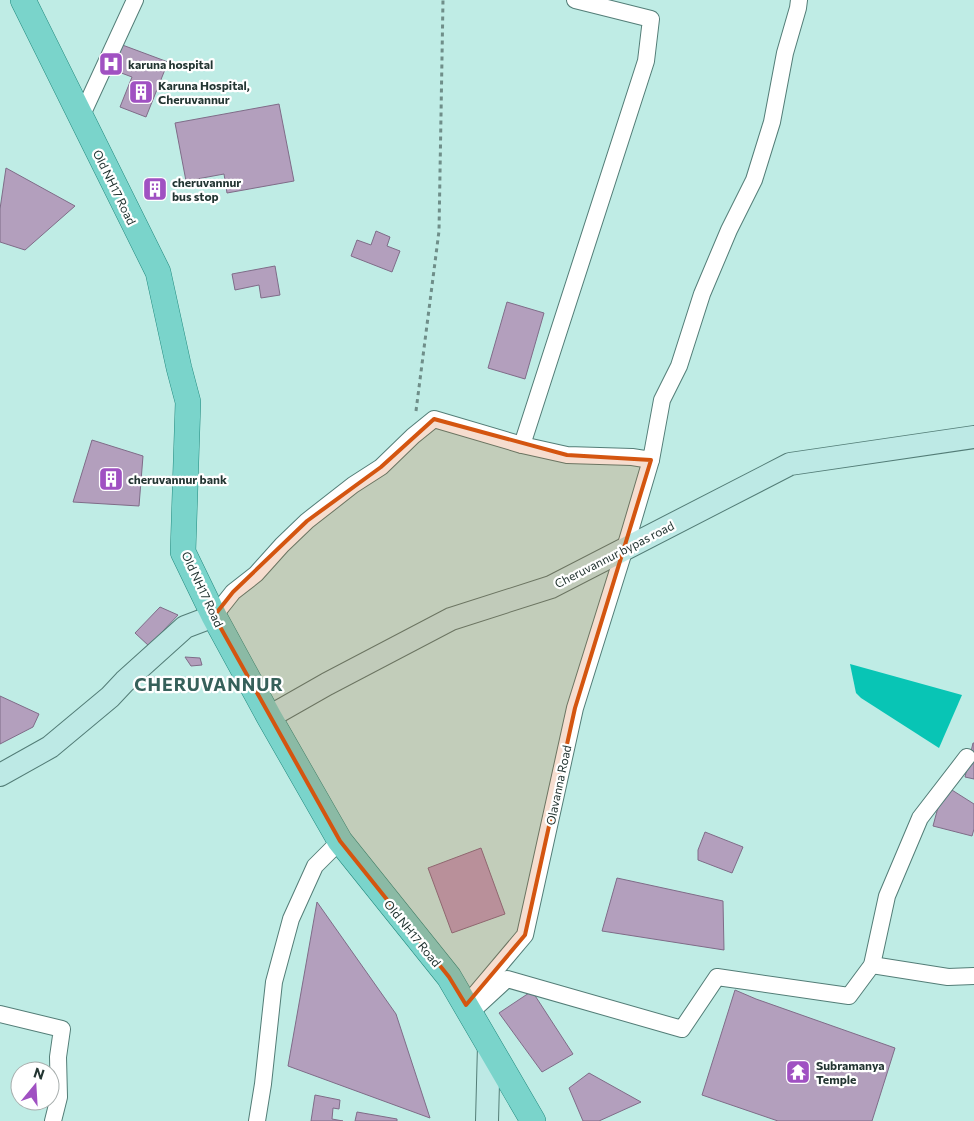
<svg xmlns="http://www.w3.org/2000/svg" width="974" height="1121" font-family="Commissioner,sans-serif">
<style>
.water{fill:#08c5b5}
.building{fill:#b39fbd;stroke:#7f6c88}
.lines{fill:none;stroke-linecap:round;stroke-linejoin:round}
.minor-casing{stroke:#537d77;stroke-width:18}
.secondary-casing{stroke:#537d77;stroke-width:24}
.primary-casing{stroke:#228a7f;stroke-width:26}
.path{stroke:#6f8e89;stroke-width:3;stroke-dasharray:4 4;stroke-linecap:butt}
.minor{stroke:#fff;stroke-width:16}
.secondary{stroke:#bde9e5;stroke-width:22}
.primary{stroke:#7ad4cb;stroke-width:25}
.marked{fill:#d45510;fill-opacity:0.2;stroke:#d45510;stroke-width:4;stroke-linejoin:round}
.labels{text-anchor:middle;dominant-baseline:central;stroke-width:4.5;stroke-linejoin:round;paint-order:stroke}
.poi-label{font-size:12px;font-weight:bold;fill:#233532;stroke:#fff;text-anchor:start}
.street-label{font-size:12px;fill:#233532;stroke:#fff}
.district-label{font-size:18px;font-weight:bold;letter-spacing:1px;fill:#36605a;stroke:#fff}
</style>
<rect width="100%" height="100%" fill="#bfece5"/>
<path class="water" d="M 850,664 L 962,695 L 939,748 L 861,698 L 856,693 Z"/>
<g class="building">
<path d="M 117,43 L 168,62 L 146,117 L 120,107 L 132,77 L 108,68 Z"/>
<path d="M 279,104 L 294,181 L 227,193 L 224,174 L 186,181 L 175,123 Z"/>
<path d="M 6,168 L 75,206 L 25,250 L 0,242 L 0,209 Z"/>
<path d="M 154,181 L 161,194 L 155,197 L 148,185 Z"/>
<path d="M 376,231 L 390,237 L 387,246 L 400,251 L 392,272 L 351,256 L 357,240 L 371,245 Z"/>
<path d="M 275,266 L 280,295 L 261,298 L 259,285 L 235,290 L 232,274 Z"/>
<path d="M 507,302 L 544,313 L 525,379 L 488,368 Z"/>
<path d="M 92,440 L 143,456 L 139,506 L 73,502 Z"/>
<path d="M 160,607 L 178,615 L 149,646 L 135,633 Z"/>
<path d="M 185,657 L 200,658 L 202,665 L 191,666 Z"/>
<path d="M 0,696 L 39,714 L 33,727 L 0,744 Z"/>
<path d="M 973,743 L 974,743 L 974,779 L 965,777 Z"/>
<path d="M 944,785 L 974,804 L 974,829 L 972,836 L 933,826 Z"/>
<path d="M 705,832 L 743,847 L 732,873 L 698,860 L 698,850 Z"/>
<path d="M 481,848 L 505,914 L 452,933 L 428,868 Z"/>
<path d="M 617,878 L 723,901 L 724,950 L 602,931 Z"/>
<path d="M 317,902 L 396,1014 L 430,1118 L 288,1066 Z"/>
<path d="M 735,990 L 756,999 L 895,1048 L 872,1121 L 778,1121 L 702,1095 Z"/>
<path d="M 532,991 L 573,1054 L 542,1072 L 499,1013 Z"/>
<path d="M 589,1073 L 641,1102 L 599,1121 L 583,1121 L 569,1088 Z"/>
<path d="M 315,1095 L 340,1100 L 339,1109 L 333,1108 L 332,1119 L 343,1121 L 311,1121 Z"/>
<path d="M 357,1112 L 397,1119 L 397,1121 L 355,1121 Z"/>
</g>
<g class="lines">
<defs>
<g id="minor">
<path d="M 81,117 L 135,0"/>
<path d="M 522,445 L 646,61 L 651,19 L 575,0"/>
<path d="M 214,616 L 233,592 L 256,574 L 282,545 L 307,521 L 353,485 L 381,467 L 413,436 L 434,419 L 522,445 L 567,455 L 632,457 L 651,460 L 662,400 L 679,366 L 702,294 L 729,230 L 754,180 L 772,122 L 785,53 L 798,8 L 799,0"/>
<path d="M 872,965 L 948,977 L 974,976"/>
<path d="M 466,1005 L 525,935 L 575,708 L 625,548 L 651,460"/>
<path d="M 470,1013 L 507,979 L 682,1029 L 717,977 L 849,996 L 872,965 L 887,896 L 920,818 L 967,757"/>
<path d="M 0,1014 L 62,1029 L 58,1057 L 59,1097 L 53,1121"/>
<path d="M 257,1121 L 263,1084 L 274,982 L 291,919 L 315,866 L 340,841"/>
</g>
<g id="secondary">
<path d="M 269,717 L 327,684 L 451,619 L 551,587 L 790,464 L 974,437"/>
<path d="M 0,775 L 50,747 L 110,697 L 125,681 L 185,627 L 214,616"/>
<path d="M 487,1121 L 489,1045"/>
</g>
<path id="primary" d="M 23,0 L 158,272 L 179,368 L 188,402 L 183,552 L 214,616 L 269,717 L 340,841 L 449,977 L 533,1121"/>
</defs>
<use href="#minor" class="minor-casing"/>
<use href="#secondary" class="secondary-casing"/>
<use href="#primary" class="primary-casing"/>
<path class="path" d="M 416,411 L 439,231 L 443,0"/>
<use href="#minor" class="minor"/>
<use href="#secondary" class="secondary"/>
<use href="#primary" class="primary"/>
</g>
<path class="marked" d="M 434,419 L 567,455 L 651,460 L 575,708 L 525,935 L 466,1005 L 449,977 L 340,841 L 214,616 L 233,592 L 307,521 L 381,467 Z"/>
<defs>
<symbol id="hospital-square" viewBox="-11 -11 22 22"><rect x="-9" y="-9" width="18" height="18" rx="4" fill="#a051c2" stroke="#fff"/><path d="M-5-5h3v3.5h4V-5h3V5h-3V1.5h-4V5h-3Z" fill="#fff"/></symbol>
<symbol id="building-square" viewBox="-11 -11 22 22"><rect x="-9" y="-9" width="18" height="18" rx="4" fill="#a051c2" stroke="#fff"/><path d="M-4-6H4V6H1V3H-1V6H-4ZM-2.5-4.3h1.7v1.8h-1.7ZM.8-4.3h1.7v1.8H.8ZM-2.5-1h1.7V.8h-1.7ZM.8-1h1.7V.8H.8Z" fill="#fff"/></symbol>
<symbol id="temple-square" viewBox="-11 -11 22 22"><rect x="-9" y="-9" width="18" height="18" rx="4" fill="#a051c2" stroke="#fff"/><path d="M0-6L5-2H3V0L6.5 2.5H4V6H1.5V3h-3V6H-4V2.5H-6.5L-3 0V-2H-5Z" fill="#fff"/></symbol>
</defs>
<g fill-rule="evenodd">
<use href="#hospital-square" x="97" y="50" width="28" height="28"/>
<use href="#building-square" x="127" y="78" width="28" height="28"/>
<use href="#building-square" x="141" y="175" width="28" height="28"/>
<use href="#building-square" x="97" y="465" width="28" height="28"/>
<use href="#temple-square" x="784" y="1058" width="28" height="28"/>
</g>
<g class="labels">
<g class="poi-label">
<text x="128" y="64">karuna hospital</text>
<text x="158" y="85">Karuna Hospital,<tspan x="158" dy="14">Cheruvannur</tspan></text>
<text x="172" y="182">cheruvannur<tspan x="172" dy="14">bus stop</tspan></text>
<text x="128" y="479">cheruvannur bank</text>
<text x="816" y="1065">Subramanya<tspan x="816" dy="14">Temple</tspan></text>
</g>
<g class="street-label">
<text transform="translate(115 187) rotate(64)">Old NH17 Road</text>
<text transform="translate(614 554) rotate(-27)">Cheruvannur bypas road</text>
<text transform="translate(203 589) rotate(65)">Old NH17 Road</text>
<text transform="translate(558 785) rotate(-78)">Olavanna Road</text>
<text transform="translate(413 933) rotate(51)">Old NH17 Road</text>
</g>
<g class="district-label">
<text x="209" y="684">CHERUVANNUR</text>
</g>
</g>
<g transform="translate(35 1086) rotate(18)"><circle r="24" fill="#ffffff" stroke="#a7aead"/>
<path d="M0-4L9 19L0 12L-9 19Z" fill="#a051c2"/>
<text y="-8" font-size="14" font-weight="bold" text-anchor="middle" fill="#233532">N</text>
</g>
</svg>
